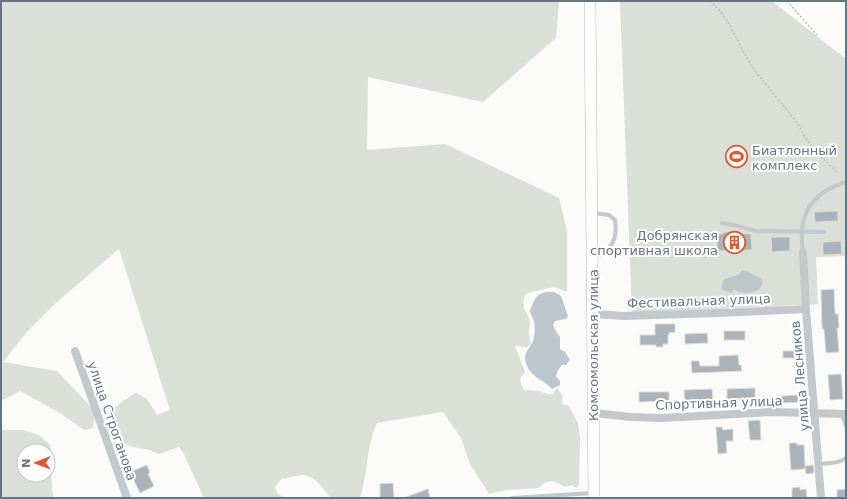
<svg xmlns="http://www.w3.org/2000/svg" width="847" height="499" font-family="'DejaVu Sans',sans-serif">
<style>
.green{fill:#dadfd7}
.water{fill:#bbc7cb}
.building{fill:#aab3b9;stroke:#dcdcda}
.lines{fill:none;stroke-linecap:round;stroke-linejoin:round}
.secondary-casing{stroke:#b3babf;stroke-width:12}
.path{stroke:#bbbfc2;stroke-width:1.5;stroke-dasharray:2 2;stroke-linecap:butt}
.service{stroke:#c3c8cc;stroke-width:4}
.minor{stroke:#c3c8cc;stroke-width:8}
.secondary{stroke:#fff;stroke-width:11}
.labels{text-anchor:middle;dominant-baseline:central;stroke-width:4;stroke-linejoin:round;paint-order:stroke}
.poi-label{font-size:13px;fill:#657683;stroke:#fff;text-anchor:start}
.street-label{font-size:13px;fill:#657683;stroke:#fff}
</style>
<rect width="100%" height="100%" fill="#fafaf8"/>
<g class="green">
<path d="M 1,1 L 559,1 L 556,38 L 483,102 L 368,77 L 367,150 L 445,144 L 559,198 L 567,230 L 567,292 L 554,287 L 531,292 L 525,295 C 520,311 528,310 530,322 C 531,326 528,330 529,335 C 529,338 530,341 531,344 L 527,347 L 515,346 L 525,372 L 520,378 L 521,384 L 524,390 L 540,391 L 547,394 L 553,394 L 557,388 L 563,396 L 562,404 L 569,406 L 578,423 L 580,439 L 579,485 L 576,488 L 572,485 L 565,487 L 558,483 L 553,481 L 546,482 L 538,488 L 507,490 L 489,494 L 470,464 L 461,438 L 443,412 L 377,423 C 368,442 368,462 364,482 C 363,488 361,493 360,498 L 331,498 C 323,489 315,474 301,475 C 294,476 288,478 281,479 L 275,487 L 278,494 L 287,498 L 204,498 L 183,452 L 179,447 L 159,454 L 150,450 L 133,447 L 109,436 C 106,411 117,404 136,393 L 147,399 L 157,415 L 170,410 L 119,249 L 58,301 L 26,333 L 3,362 L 57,371 L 95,411 L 93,428 L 84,430 L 60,413 L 20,391 L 1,401 Z"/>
<path d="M 620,1 L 772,1 L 846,59 L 846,256 L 816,257 L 818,304 L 632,313 Z"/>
<path d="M 1,430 L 23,430 L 39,435 L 50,445 L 53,457 L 48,463 L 48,451 L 24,451 L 24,475 L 48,475 L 48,471 L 51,474 L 53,498 L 1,498 Z"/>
</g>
<g class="water">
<path d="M 742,270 L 746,271 L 762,279 C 765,291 750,295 740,292 C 738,292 736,290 734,289 L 731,293 L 723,290 L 721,288 L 724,279 L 738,275 Z"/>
<path d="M 547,292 L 554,292 L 561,296 L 568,316 L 566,319 L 555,321 L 553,325 L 555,330 L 560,337 L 560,349 L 565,352 L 570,360 L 566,365 L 562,365 L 558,370 L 556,376 L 560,381 L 560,385 L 552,389 C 546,382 536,379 530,371 C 526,366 523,357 527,351 C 530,346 533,344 534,337 C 535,332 535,327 534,322 C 533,317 530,314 530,310 C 535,300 535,294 547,292 Z"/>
</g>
<g class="building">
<path d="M 838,211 L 838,221 L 815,222 L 814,212 Z"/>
<path d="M 723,232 L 733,232 L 733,233 L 751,234 L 752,250 L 717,251 L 717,234 L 723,234 Z"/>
<path d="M 771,237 L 790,237 L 790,251 L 772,252 Z"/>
<path d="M 841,241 L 842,254 L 823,255 L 823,242 Z"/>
<path d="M 834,289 L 835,314 L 838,314 L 839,328 L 837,328 L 839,352 L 826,353 L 824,329 L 822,329 L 821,290 Z"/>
<path d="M 655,324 L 675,324 L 675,332 L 669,333 L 669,335 L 668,335 L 668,344 L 663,344 L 663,347 L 656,347 L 656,345 L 640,345 L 640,335 L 655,335 Z"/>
<rect x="724" y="331" width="21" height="9"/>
<path d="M 707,333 L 708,343 L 685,344 L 685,334 Z"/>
<rect x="783" y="351" width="14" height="7"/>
<path d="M 738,355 L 739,365 L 741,365 L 742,371 L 692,373 L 691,361 L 699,361 L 700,366 L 719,366 L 719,356 Z"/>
<path d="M 841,374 L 843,399 L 830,400 L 828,375 Z"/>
<path d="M 755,388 L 755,398 L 727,399 L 727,389 Z"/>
<path d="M 712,389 L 713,400 L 685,401 L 684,390 Z"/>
<path d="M 639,392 L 669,392 L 669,401 L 639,402 Z"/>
<path d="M 800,395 L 800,402 L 782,403 L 782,396 Z"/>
<path d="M 760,420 L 761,440 L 750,440 L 748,421 Z"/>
<path d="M 716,427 L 722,427 L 723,430 L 733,429 L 733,441 L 726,441 L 727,453 L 718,454 Z"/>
<path d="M 789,443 L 797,443 L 797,445 L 804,445 L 805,466 L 813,465 L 814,473 L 806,474 L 805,467 L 805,469 L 791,470 Z"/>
<path d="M 147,465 L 150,473 L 148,474 L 154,486 L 140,493 L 130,472 Z"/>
<path d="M 393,483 L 394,498 L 380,498 L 380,484 Z"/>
<path d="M 800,487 L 800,490 L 806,489 L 807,498 L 792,498 L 792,488 Z"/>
<path d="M 428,489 L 430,498 L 406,498 L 406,497 Z"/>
<path d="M 846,489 L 846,498 L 837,498 L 837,490 Z"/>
</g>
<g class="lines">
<defs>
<path id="secondary" d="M 590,1 L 594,498"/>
</defs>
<use href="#secondary" class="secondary-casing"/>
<g class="path">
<path d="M 710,1 L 720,11 L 726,19 L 748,60 L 757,73 L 798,124 L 805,137 L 816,152 L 838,173"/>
<path d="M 787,1 L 817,35"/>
</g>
<g class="service">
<path d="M 722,223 L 738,226 L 755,231 L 824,232"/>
<path d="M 803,252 C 802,244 801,237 802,229 C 805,203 822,189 846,182"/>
<path d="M 593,258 C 611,252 618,239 615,220 L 609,215 L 593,213"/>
<path d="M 842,414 L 846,426"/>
<path d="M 819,464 C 828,463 838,464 846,458"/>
<path d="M 512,498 L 593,493"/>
</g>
<g class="minor">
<path d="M 803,252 L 806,309 L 821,498"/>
<path d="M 593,314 L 624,316 L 717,313 L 806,309"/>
<path d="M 75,351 L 127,498"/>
<path d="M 594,413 L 631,417 L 662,418 L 773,412 L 846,414"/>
</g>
<use href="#secondary" class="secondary"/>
</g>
<defs>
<symbol id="stadium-ring" viewBox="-11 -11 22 22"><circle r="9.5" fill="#fff" stroke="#e4572e" stroke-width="1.5"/><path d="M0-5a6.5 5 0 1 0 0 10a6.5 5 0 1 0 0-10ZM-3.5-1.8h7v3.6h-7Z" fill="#e4572e"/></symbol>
<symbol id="building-ring" viewBox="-11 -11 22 22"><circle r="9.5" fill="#fff" stroke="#e4572e" stroke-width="1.5"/><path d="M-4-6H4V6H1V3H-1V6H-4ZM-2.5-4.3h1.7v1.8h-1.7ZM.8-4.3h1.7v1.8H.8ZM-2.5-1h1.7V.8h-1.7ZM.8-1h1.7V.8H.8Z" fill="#e4572e"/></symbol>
</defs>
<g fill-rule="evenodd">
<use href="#stadium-ring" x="724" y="144" width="25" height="25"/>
<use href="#building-ring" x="722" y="230" width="25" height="25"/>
</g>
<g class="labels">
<g class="poi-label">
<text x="752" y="150">Биатлонный<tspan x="752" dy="15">комплекс</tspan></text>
<text x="718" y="235" text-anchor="end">Добрянская<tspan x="718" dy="15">спортивная школа</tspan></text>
</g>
<g class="street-label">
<text transform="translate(699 301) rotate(-2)">Фестивальная улица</text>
<text transform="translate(593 345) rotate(-90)">Комсомольская улица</text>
<text transform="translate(800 376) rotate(-95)">улица Лесников</text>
<text transform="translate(719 403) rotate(-2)">Спортивная улица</text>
<text transform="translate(112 421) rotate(71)">улица Строганова</text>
</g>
</g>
<rect width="847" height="499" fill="none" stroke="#657683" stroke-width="4"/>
<g transform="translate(36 463) rotate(269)"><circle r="19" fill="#ffffff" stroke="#c1c8cd"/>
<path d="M0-3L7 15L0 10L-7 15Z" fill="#e4572e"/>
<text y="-6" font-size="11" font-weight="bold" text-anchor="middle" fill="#657683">N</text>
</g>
</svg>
